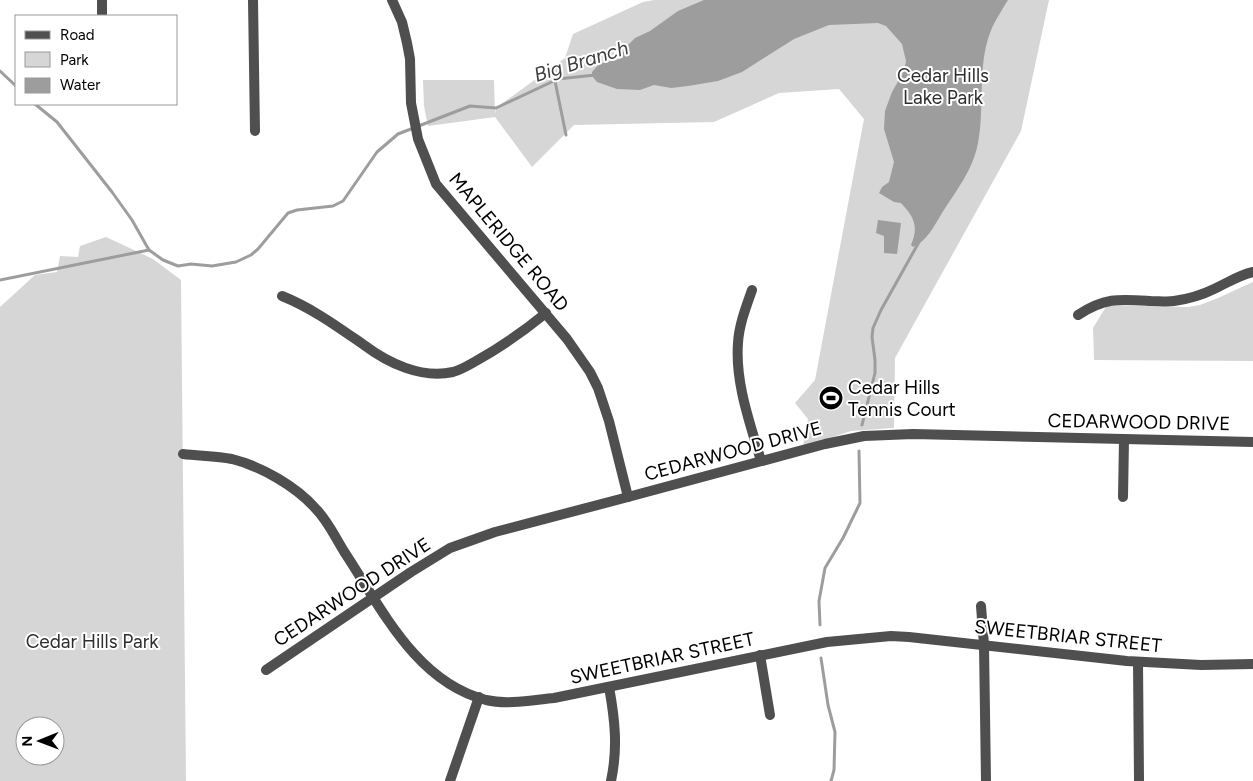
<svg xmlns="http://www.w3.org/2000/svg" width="1253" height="781" font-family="Figtree,sans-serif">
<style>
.green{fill:#d6d6d6;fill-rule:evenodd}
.water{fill:#9d9d9d}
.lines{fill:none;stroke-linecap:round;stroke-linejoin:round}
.stream{stroke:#9d9d9d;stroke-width:3}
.minor{stroke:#4f4f4f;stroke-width:10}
.tertiary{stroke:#4f4f4f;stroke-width:10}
.labels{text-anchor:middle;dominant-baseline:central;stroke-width:4;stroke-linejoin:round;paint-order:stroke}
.park-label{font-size:19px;fill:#2d2d2d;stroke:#fff}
.street-label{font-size:19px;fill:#000;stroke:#fff}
.poi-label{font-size:19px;fill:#000;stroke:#fff;text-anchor:start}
.water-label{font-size:20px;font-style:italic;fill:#3e3e3e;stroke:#fff}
</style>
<rect width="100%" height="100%" fill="#fff"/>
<g class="green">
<path d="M 654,0 L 1049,0 L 1021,131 L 895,358 L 894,428 L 851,431 L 803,447 L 808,419 L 795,403 L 815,380 L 864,119 L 839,89 L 779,93 L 714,122 L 574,125 L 532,167 L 495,117 L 428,126 L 424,106 L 423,80 L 494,80 L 495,114 L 496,108 L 565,58 L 573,34 L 643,2 Z"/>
<path d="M 106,237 L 153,259 L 181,280 L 186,781 L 0,781 L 0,307 L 35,275 L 57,272 L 60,256 L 78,257 L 80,246 ZM 25,726 L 55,726 L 55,756 L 25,756 Z"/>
<path d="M 1253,282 L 1253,361 L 1094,360 L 1093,328 L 1107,305 L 1188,307 L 1200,305 L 1218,298 Z"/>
</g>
<g class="water">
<path d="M 704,0 L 1008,0 C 1002,10 994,22 990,33 C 977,68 985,107 978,143 C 973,170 956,191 942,213 C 934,226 927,241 913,247 L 911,245 C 919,226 914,217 901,203 L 894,202 L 879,193 L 882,187 L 889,182 L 894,162 L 884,129 L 885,111 L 892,92 L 904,71 L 906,61 L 902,44 L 886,26 L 878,23 L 829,25 L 794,39 L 742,72 L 718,81 L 688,86 L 671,88 L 654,85 L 640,90 L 617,89 L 597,82 L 592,76 L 592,72 L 599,64 L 619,59 L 626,47 L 635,38 L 650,31 L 678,11 Z"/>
<path d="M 878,220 L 901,223 L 897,254 L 884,253 L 884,236 L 876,233 Z"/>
</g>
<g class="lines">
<g class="stream">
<path d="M 0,71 L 16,86"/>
<path d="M 555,81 L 566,135"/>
<path d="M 35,104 L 57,122 L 112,192 L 132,220 L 149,250"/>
<path d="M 0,280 L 149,250 L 163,260 L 178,266 L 191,264 L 212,266 L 236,262 L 251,255 L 258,249 L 288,213 L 297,210 L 333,206 L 343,201 L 377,152 L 398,134 L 470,106 L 496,108 L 558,79 L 595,75"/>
<path d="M 862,425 L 875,373 L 875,360 L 872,337 L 873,328 L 881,310 L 919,242"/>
<path d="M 820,625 L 819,601 L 825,568 L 843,538 L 860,503 L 859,451"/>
<path d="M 821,658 L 828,705 L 835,732 L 834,770 L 831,781"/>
</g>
<g class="minor">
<path d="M 102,0 L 102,16"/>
<path d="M 253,0 L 255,131"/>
<path d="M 752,290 C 746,307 739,325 738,343 C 735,383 750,423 761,461"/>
<path d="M 282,296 C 312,308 338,327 364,345 C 388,363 421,379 453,372 C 461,370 469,365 476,361 C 501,347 524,331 546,313"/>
<path d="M 1078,315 C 1105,297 1120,299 1151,301 C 1159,301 1167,302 1174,301 C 1188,299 1202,295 1214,289 C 1227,283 1239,275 1253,272"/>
<path d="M 183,454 C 199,456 216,456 232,459 C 261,466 297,487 316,509 C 328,521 336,539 345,553 C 382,609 416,682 486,700 C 508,705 533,700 554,698 L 827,642 L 891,636 L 909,637 L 1127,661 L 1201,665 L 1253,664"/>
<path d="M 1123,497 L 1124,440"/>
<path d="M 981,606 L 984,645 L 986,781"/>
<path d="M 760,655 L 770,715"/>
<path d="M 1138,662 L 1139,781"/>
<path d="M 266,670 L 411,572 L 450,548 L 495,532 L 628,497"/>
<path d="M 609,687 C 615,720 618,748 611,781"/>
<path d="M 450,781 L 479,697"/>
</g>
<path class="tertiary" d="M 392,0 L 402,22 L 407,43 L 410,59 L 411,103 L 418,139 L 436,184 L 567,339 L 590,372 L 598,388 L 609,421 L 628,497 L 825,444 L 864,436 L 913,434 L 1253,442"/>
</g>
<defs>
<symbol id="stadium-disc" viewBox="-11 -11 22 22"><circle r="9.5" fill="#000" stroke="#fff"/><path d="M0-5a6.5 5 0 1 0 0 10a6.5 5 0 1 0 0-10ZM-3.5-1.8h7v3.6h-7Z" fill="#fff"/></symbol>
</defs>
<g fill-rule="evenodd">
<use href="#stadium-disc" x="817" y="384" width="28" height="28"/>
</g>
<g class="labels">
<g class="park-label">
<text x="943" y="75">Cedar Hills<tspan x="943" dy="22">Lake Park</tspan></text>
<text x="92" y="641">Cedar Hills Park</text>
</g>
<g class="street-label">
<text transform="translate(509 242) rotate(50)">MAPLERIDGE ROAD</text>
<text transform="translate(1139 422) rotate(1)">CEDARWOOD DRIVE</text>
<text transform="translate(733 451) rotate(-15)">CEDARWOOD DRIVE</text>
<text transform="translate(352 592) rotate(-33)">CEDARWOOD DRIVE</text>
<text transform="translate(1068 636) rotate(6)">SWEETBRIAR STREET</text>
<text transform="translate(662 658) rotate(-12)">SWEETBRIAR STREET</text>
</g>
<g class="poi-label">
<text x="848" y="387">Cedar Hills<tspan x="848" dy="22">Tennis Court</tspan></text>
</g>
<g class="water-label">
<text transform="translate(581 61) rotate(-17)">Big Branch</text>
</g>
</g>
<rect x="15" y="15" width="162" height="90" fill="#ffffff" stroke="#999999"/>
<rect x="25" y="31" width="25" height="8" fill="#4f4f4f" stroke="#999999"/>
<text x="60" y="40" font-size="15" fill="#000000">Road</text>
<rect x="25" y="52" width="25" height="15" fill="#d6d6d6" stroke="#999999"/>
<text x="60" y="65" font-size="15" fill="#000000">Park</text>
<rect x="25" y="78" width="25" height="15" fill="#9d9d9d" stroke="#999999"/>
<text x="60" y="90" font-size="15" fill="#000000">Water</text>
<g transform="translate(40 741) rotate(269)"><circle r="24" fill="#ffffff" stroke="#999999"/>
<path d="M0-4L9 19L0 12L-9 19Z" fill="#000000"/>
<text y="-8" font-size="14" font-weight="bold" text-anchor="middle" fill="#000000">N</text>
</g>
</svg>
